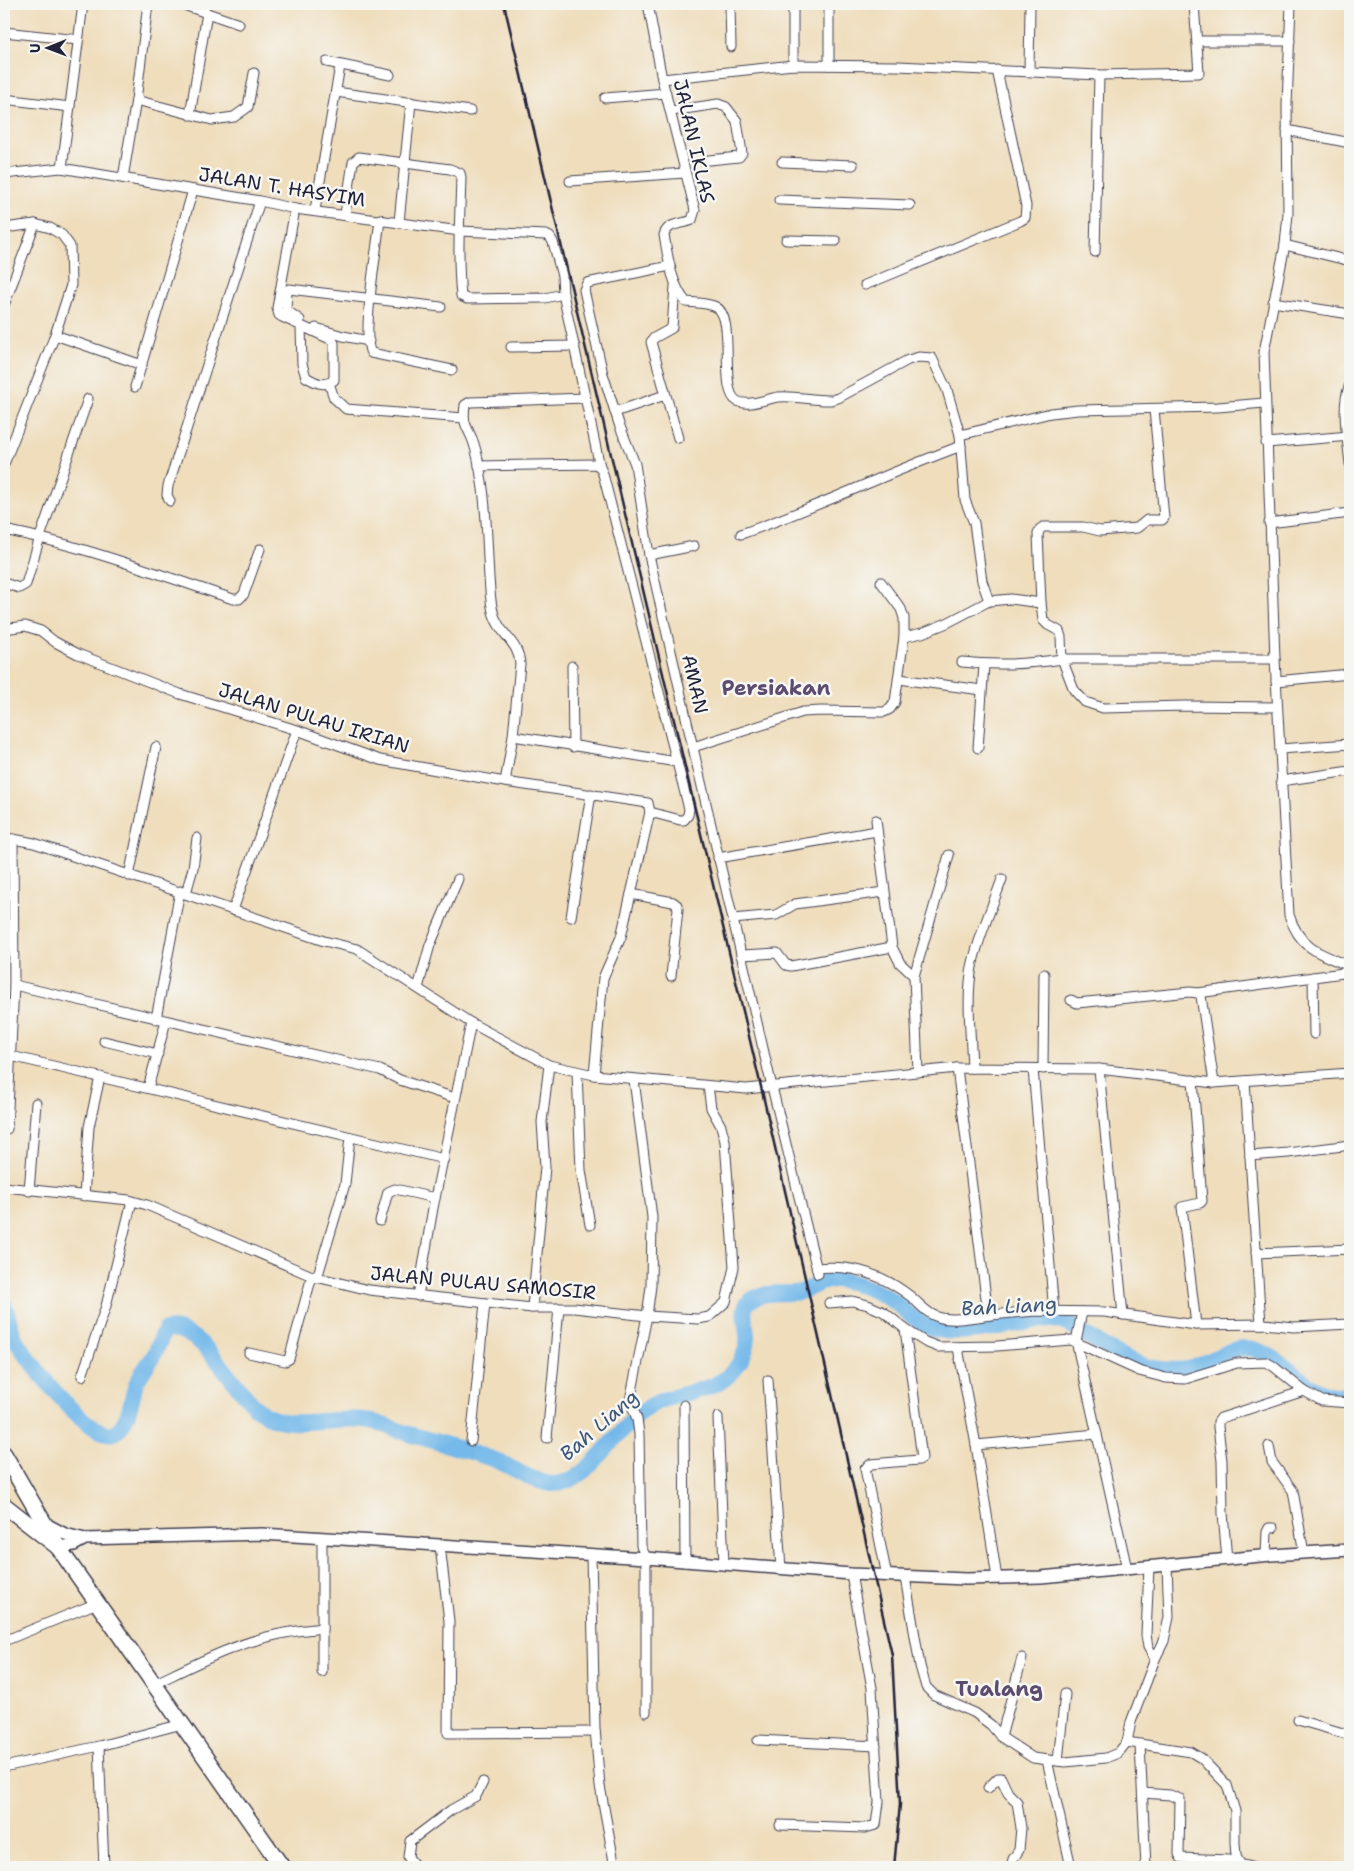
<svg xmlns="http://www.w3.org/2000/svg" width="1354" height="1871" font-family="'Shantell Sans',sans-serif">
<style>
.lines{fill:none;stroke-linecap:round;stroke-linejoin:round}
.river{stroke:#74b9ea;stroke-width:16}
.minor-casing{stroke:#413e4e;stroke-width:11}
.tertiary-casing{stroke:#413e4e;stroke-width:14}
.primary-casing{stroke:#413e4e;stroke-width:18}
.trunk-casing{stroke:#413e4e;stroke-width:18}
.minor{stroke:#fff;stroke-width:9}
.tertiary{stroke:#fff;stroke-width:11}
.primary{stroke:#fff;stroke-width:15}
.trunk{stroke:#fff;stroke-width:15}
.rail{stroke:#22223b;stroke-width:2.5}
.labels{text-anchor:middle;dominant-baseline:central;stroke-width:5;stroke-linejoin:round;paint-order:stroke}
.street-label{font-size:19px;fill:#22223b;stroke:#f6f6f2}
.water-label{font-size:20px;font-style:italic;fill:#3f5778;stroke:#f6f6f2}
.quarter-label{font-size:21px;font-weight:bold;fill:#5c4d70;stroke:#f6f6f2}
</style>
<rect width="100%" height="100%" fill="#f6f6f2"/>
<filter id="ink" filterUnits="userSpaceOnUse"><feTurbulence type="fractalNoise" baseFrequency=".02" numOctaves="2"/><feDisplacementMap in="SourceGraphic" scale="10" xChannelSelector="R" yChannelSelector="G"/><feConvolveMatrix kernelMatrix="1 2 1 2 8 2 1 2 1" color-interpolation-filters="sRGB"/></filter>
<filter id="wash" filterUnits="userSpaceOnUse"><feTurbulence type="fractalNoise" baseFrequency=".0096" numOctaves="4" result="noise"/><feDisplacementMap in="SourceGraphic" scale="20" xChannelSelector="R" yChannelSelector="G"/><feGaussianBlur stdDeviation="1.12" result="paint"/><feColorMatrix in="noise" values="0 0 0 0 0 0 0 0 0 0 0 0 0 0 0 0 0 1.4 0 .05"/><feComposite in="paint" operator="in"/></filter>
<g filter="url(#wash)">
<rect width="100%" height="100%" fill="#efddbb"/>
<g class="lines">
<path class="river" d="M 4,1304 C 9,1315 10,1329 16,1340 C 26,1358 96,1452 118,1430 C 130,1418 131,1399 136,1384 C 141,1372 150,1363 156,1351 C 159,1344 161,1337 165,1330 C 202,1321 235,1393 261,1412 C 289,1433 337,1414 370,1421 C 383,1424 396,1430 409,1434 C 438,1442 467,1450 495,1460 C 513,1467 528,1479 546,1483 C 582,1492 612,1435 637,1416 C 644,1410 651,1405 660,1401 C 685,1391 717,1392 735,1369 C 740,1363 746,1351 747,1344 C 750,1326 733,1305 759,1296 C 772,1291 787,1295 800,1292 C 811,1289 821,1281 833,1280 C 851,1279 882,1293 897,1304 C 911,1316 924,1329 944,1331 C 962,1333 988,1329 1006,1326 C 1025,1323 1048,1315 1067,1324 C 1076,1327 1083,1334 1091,1338 C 1108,1349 1134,1364 1153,1368 C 1166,1370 1183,1371 1195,1367 C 1214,1361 1231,1344 1253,1349 C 1276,1355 1291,1373 1311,1386 C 1322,1394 1337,1396 1350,1396"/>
</g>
</g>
<g filter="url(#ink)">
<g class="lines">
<defs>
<g id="minor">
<path d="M 181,4 L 239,24"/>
<path d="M 648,4 L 662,79 L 695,210 L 692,220 C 682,225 668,222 664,235 C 668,257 671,284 686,302 C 695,303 708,303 716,307 C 737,318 718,391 737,401 C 748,407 766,399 778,397 C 795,395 813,401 831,400 L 838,398 L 908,360 L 919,357 L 932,358 L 947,390 L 960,435 L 965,500 L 974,523 L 982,581 L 989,601"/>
<path d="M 730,4 L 731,47"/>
<path d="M 1291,4 L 1287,105 L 1288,214 L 1285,245 L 1264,352 L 1275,659 L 1289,915 C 1300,949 1320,954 1350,966"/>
<path d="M 4,32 L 78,40"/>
<path d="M 1197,41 L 1290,41"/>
<path d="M 327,62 L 390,75"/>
<path d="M 793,65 L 793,4"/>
<path d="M 829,65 L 829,4"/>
<path d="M 1029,71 L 1030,4"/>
<path d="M 662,79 L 793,65 L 897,66 L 1099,75 L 1199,73 L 1194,4"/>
<path d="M 336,92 L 470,111"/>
<path d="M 605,98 L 666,93"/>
<path d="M 4,99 L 70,107"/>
<path d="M 136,100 L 212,120 L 234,117 L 248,107 L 254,73"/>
<path d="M 671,111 L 718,104 L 726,107 L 737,121 L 742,153 L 739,157 L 709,160"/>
<path d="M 190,115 L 207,13"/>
<path d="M 1287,130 L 1350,143"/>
<path d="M 782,162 L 853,165"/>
<path d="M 62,168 L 83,4"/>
<path d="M 4,174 L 61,168 L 260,201 L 295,209 L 460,231 L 546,235 L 550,237 L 553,242 L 562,276 L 563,294 L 545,298 L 467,299 L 461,296 C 457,256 460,216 461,177 L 460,173 L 450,169 L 359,157 L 353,162 L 345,214"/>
<path d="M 123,178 L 136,100 L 148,4"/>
<path d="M 570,181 L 685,173"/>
<path d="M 779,200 L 910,205"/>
<path d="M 295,209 L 277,308 L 279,315 L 282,317 L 332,340 L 334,343 L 334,380 C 324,387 316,383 306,377 L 302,364 L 301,326"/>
<path d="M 315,210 L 340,66"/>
<path d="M 380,219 C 378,243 361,337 371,353 L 452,370"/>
<path d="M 399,222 L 411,102"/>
<path d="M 4,228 L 35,224 L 50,228 L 62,235 L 70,246 L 71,285 L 55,335 L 4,464"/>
<path d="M 786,240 L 836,241"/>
<path d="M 1285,245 L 1350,261"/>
<path d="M 1095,252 L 1099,75"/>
<path d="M 670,266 L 587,283 L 584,290 L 603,374 L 619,424 L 635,464 L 649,555 L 691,739 L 772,1087 L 818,1274"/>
<path d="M 865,285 L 1020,221 L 1025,218 L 1026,206 L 997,70"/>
<path d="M 675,286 L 672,328 L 654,338 L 651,342 L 678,438"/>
<path d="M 563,294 L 600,467"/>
<path d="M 1273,302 L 1350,314"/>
<path d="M 4,305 L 35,224"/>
<path d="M 300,320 L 286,310 L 287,291 L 289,289 L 441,307"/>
<path d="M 316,328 L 343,336 L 369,341"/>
<path d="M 55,335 L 142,365"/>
<path d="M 511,347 L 575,346"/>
<path d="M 329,383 L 334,398 L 346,409 L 464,418"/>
<path d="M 1350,385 C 1340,405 1348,441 1350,464"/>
<path d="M 135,387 L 193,190"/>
<path d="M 1154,409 L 1164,518 L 1162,520 L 1147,520 L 1137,528 L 1100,531 L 1083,527 L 1043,527 L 1040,529 L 1038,534 L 1041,603 L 1043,620 L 1048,625 L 1059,631 L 1061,637 L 1062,659 L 1074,690 L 1085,702 L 1103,708 L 1185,706 L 1277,707"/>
<path d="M 615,412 L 665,395"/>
<path d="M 960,435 L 1051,413 L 1078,410 L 1218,407 L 1264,403"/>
<path d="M 1266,443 L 1350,436"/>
<path d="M 479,466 L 595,464 L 600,467 L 603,474 L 689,809 L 688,815 L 684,820 L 680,820 L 650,812"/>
<path d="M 170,501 L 167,495 L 168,486 L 260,201"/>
<path d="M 1269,523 L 1350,513"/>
<path d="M 4,530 C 82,545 157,574 233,599 L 239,599 L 244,594 L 260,549"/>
<path d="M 741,534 C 816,508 887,473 961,446"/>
<path d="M 649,555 L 694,546"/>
<path d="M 4,583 L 19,588 L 26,584 L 40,537 L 88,399"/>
<path d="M 4,629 L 25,626 L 41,631 L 55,642 L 78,654 L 180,694 L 297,730 L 380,760 L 505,782 L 648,803 L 650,812 L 621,937 L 603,978 L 594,1075"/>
<path d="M 904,637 L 922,633 L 947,623 L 989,601 L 1011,599 L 1041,603"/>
<path d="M 962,662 C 995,666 1029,664 1062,659 L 1275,659"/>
<path d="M 572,666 L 573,747"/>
<path d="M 899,679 L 982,690"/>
<path d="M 1276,681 L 1350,674"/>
<path d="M 513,736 L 677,762"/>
<path d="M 693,747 L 803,712 L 821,711 L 884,712 L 890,709 L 895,702 L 904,637 L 904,618 L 901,609 L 881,582"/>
<path d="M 978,748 L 984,665"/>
<path d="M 1280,749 L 1350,744"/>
<path d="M 1281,781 L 1350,771"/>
<path d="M 505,782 L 513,736 L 520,664 C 519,642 500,635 494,615 C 490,603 490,589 489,577 C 487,546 487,513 482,482 C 480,469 478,456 474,444 C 468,425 462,428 465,405 L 470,402 L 585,398"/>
<path d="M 876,820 L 892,947 L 900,963 L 914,976"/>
<path d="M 4,839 L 13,839 L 34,843 L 324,941 L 357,949 L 471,1023 L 549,1065 L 594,1075 L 746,1089 L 957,1068 L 1099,1069 L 1214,1083 L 1350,1073"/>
<path d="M 718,858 L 877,831"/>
<path d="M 129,876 L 156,747"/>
<path d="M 186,893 L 193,868 L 197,838"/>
<path d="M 631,894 L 673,902 L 677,905 L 678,909 L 671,976"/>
<path d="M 233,910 L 297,730"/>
<path d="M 571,917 L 591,794"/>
<path d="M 733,919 L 776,915 L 795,904 L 884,892"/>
<path d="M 741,955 L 777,953 L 786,965 L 791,966 L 892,947"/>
<path d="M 1313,977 L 1314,1034"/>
<path d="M 14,985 L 380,1070 L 400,1080 L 455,1098"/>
<path d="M 418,988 L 430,945 L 458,879"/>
<path d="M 1198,993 L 1350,972"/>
<path d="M 1071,1000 L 1077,1003 L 1190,992 L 1198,993 L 1201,996 L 1214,1083"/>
<path d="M 156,1019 L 180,891"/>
<path d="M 104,1041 L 158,1054"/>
<path d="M 11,1056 L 444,1159"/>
<path d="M 957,1068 L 986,1298 L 991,1315 L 1036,1311 L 1104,1312 L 1196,1325 L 1264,1324 L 1294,1327 L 1350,1324"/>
<path d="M 972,1068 C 971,1035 966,1000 972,967 C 978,937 992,908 1002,879"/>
<path d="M 1033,1069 L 1054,1312"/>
<path d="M 1043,1069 L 1044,974"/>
<path d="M 1099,1069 L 1123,1315"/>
<path d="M 577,1072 L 581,1170 L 590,1225"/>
<path d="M 918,1072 L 914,976 L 949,855"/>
<path d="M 634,1080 L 652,1217 L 651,1286 L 647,1316 L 630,1401 L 637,1419 L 639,1434 L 641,1546 L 646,1558 L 646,1712"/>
<path d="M 1193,1080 L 1202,1201 L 1200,1203 L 1182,1207 L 1196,1325"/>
<path d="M 1245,1081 L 1261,1324"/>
<path d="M 148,1088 L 166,1021"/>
<path d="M 7,1129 L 14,985 L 13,839"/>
<path d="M 1250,1156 L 1288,1153 L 1350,1145"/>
<path d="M 4,1187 L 129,1200 L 147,1205 L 312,1276 L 369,1290 L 532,1308 L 574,1308 L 647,1316 L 698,1319 L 709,1317 L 726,1302 L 734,1267 L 725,1141 L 721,1126 L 711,1108 L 708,1086"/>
<path d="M 29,1191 L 36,1103"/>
<path d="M 84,1196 L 89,1127 L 100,1077"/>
<path d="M 380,1221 L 388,1192 L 395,1189 L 435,1198"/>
<path d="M 1256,1253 L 1350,1249"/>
<path d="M 817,1268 C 852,1264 883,1275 910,1296 C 919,1303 927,1314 938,1317 C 951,1322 977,1317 991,1315"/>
<path d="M 317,1278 L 345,1184 L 350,1137"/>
<path d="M 418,1296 L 433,1208 L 471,1023"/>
<path d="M 829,1303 L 852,1301 L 868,1305 L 884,1312 L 905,1329 L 925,1342 L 938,1347 L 997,1346 L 1071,1340 L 1139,1371 L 1166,1378 L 1185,1379 L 1237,1363 L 1266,1362 L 1273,1366 L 1304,1391 L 1322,1401 L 1350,1403"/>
<path d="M 532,1308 L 545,1167 L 542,1122 L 549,1065"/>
<path d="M 1082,1312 L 1076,1341 L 1127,1569"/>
<path d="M 958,1348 L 976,1445 L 997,1578"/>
<path d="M 249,1353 L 285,1361 L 289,1359 L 312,1276"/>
<path d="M 82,1376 L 106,1306 L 132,1201"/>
<path d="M 768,1380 L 781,1569"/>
<path d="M 684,1405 L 685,1562"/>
<path d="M 718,1417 L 724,1565"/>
<path d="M 547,1438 L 559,1308"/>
<path d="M 471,1441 L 485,1303"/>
<path d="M 976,1445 L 1097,1434"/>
<path d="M 1269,1446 L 1272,1462 L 1293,1491 L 1304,1553"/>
<path d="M 440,1546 L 449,1621 L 448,1733 L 595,1732"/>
<path d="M 591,1554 L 595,1729 L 600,1786 L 615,1867"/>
<path d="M 1266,1555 L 1267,1532 L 1269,1528 L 1273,1528"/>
<path d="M 1227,1560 L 1223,1513 L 1222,1461 L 1218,1427 L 1218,1422 L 1221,1418 L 1304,1391"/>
<path d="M 887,1576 L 865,1469 L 871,1464 L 919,1460 L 922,1458 L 905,1329"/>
<path d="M 905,1577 L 920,1666 L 926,1687 L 934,1695 L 975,1713 L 991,1725 L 1001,1737 L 1033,1758 L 1065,1762 L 1106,1758 L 1118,1753 L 1127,1742 L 1131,1722 L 1155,1659 L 1148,1647 L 1146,1635 L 1149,1567"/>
<path d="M 4,1641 L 97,1603"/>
<path d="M 1155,1659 L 1164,1641 L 1169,1617 L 1167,1566"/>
<path d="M 322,1672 L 322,1538"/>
<path d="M 154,1684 C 194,1665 235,1643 280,1634 C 293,1631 308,1630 322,1628"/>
<path d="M 1298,1720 L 1350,1735"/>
<path d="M 1001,1737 L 1022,1658"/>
<path d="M 758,1740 L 876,1746"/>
<path d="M 1127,1742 L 1191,1752 L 1201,1758 L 1227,1785 L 1235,1811 L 1235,1843 L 1236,1856 L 1240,1864 L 1252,1867"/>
<path d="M 1140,1745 L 1146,1867"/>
<path d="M 99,1746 L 104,1867"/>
<path d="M 1047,1760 L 1071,1867"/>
<path d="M 1058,1761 L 1065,1694"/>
<path d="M 4,1767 L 99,1746 L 182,1724"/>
<path d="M 988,1788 L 998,1778 L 1001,1778 L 1008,1793 L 1017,1802 L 1021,1828 L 1019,1850 L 1013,1859 L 1011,1867"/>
<path d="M 1143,1793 L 1170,1795 L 1180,1799 L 1179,1854 L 1181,1858 L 1229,1860 L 1240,1864"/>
<path d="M 780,1825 L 865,1828 L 876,1825 L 879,1802 L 872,1688 L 851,1574"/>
<path d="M 416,1867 L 408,1857 L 410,1841 L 451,1810 L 476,1796 L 483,1782"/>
</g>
<g id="tertiary">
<path d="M 44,1523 L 65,1534 L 85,1539 L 262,1534 L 646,1558 L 851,1574 L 966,1579 L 1041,1577 L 1271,1555 L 1350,1550"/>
<path d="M 58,1547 L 74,1545 L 85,1539"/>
</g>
<path id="primary" d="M 4,1505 L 58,1547"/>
<path id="trunk" d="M 4,1454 L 58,1547 L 282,1867"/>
</defs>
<use href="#minor" class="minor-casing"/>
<use href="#tertiary" class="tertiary-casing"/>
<use href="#primary" class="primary-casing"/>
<use href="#trunk" class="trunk-casing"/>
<use href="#minor" class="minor"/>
<use href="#tertiary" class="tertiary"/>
<use href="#primary" class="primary"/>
<use href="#trunk" class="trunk"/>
<path class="rail" d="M 504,4 L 762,1091 L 892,1655 L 900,1804 L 894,1867"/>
</g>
</g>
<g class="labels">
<g class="street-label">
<text transform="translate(694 141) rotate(77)">JALAN IKLAS</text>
<text transform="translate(282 187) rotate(9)">JALAN T. HASYIM</text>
<text transform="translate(695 684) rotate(77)">AMAN</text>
<text transform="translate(314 718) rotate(17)">JALAN PULAU IRIAN</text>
<text transform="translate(483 1283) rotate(5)">JALAN PULAU SAMOSIR</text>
</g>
<g class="water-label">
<text transform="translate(1009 1306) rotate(-3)">Bah Liang</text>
<text transform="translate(599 1425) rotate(-41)">Bah Liang</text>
</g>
<g class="quarter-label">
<text x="776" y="688">Persiakan</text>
<text x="999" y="1689">Tualang</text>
</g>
</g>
<rect width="1354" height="1871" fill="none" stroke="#f6f6f2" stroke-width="20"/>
<g transform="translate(48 48) rotate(269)" stroke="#f6f6f2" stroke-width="4" paint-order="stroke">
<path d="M0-4L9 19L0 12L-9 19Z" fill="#22223b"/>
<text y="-8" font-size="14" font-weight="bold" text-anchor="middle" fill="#22223b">U</text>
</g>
</svg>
